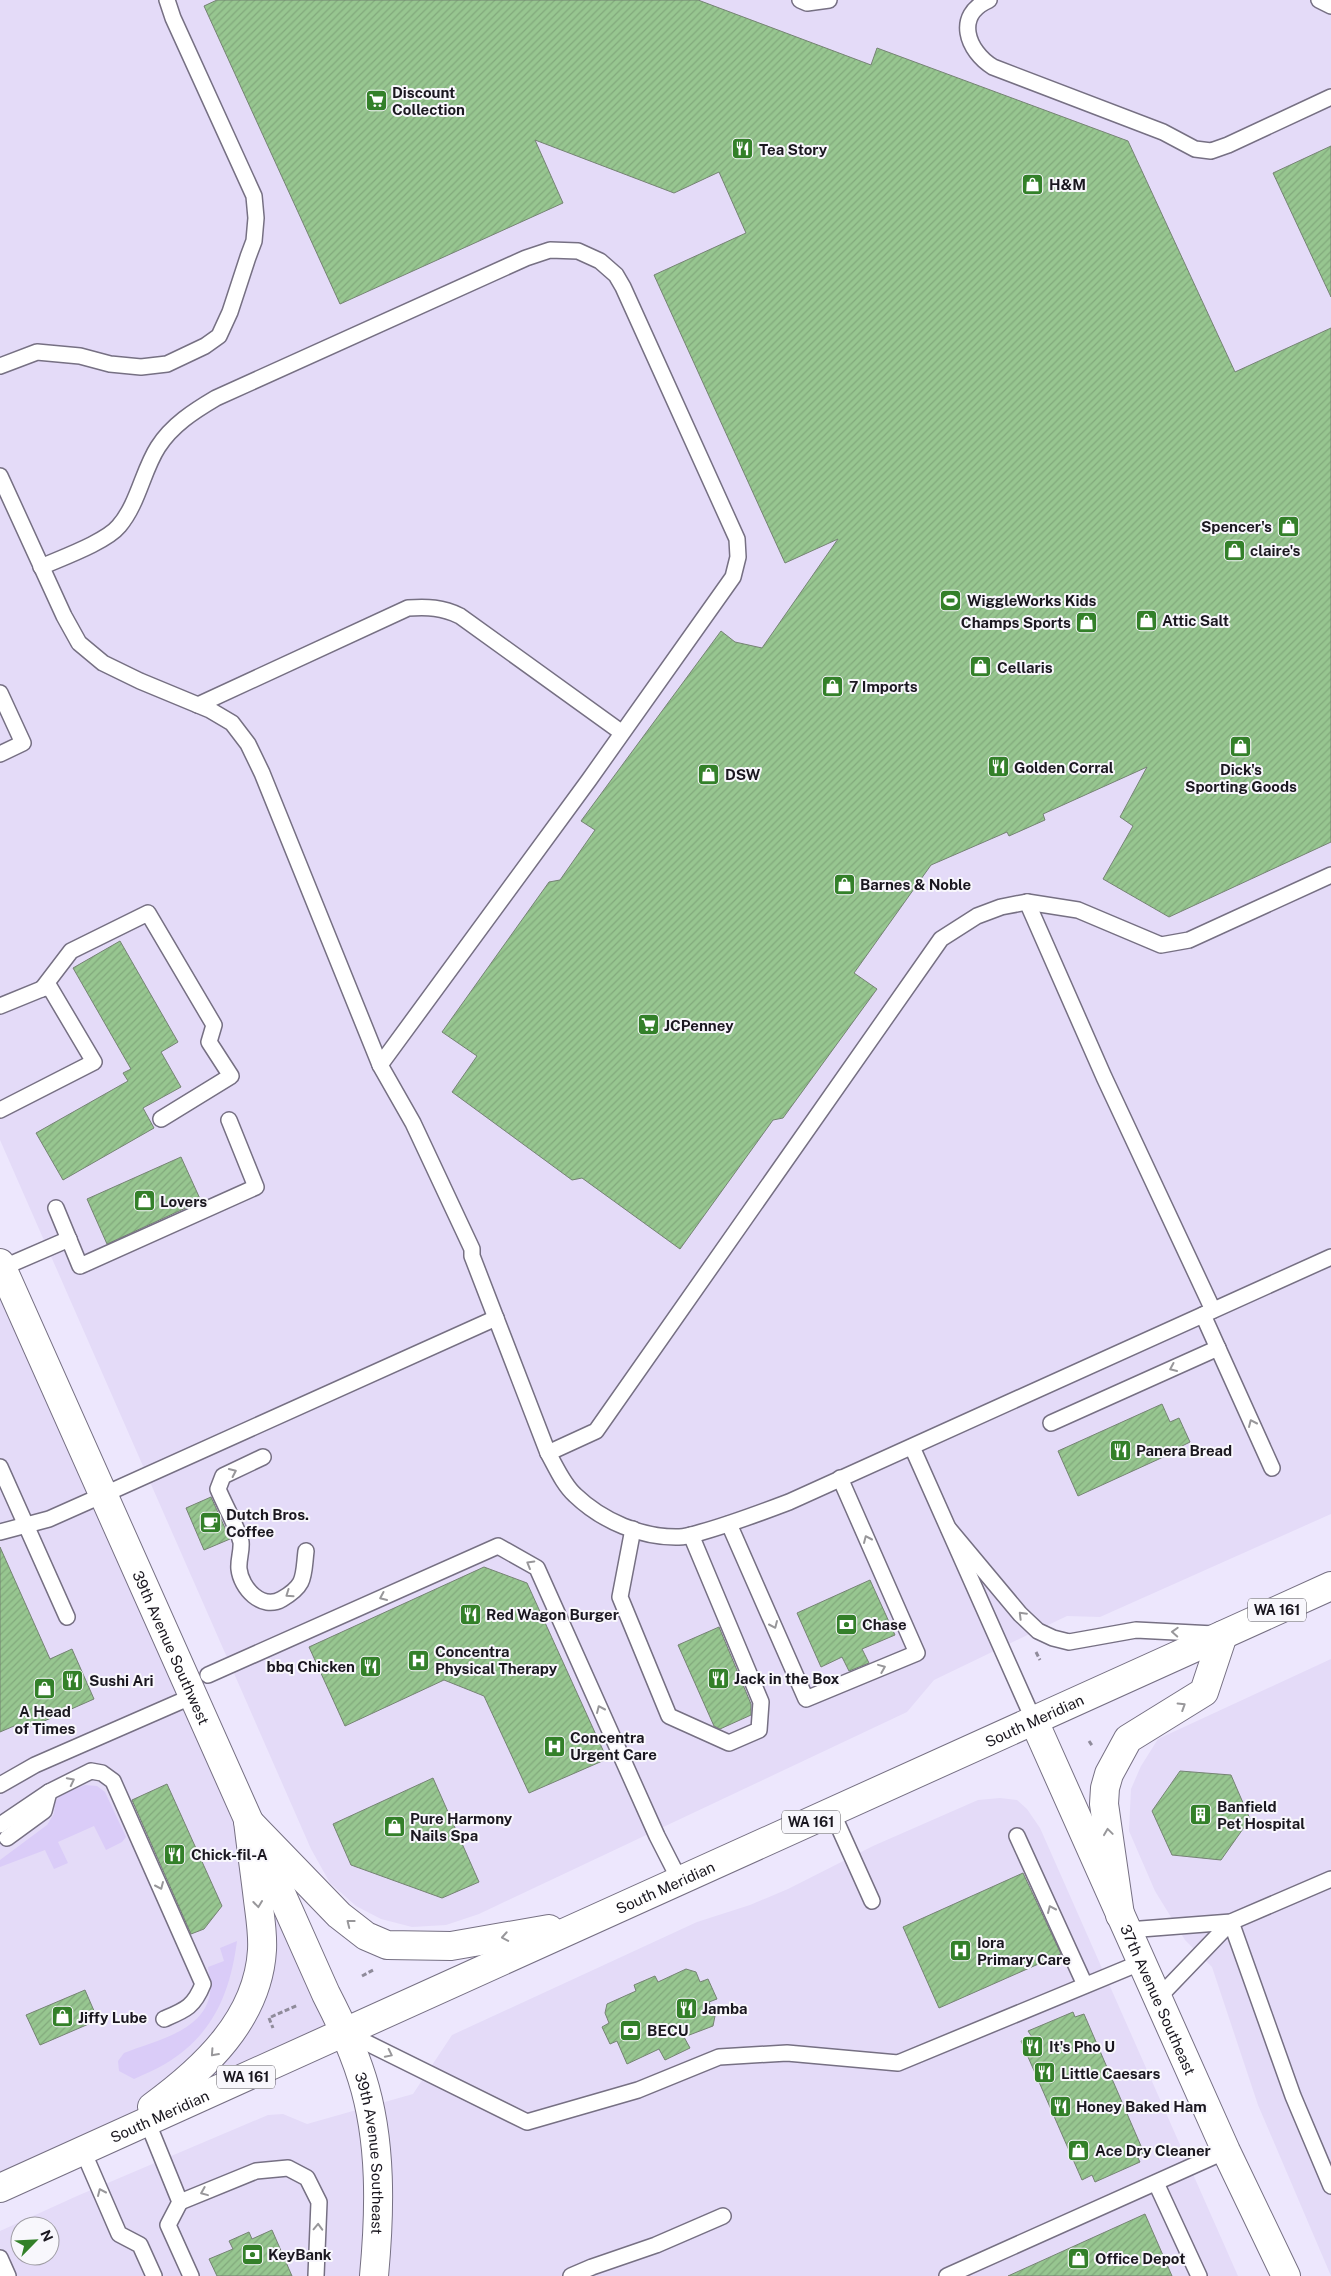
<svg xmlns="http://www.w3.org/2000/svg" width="1331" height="2276" font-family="'Public Sans',sans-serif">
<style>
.built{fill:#e4dbf8;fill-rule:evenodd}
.garden{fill:#daccf8}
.building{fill:url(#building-hatch);stroke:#758373}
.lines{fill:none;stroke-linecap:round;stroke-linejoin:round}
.service-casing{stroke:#767083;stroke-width:18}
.secondary-casing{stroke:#767083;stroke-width:30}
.primary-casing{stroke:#767083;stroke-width:30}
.path{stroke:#8f8b9a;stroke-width:3;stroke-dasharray:5 2.5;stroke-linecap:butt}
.service{stroke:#fff;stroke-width:15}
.secondary{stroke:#fff;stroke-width:28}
.primary{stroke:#fff;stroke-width:28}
.oneway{stroke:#98979a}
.labels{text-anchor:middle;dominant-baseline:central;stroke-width:4;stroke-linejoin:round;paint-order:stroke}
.shield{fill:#f8f7fc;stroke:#5d5a61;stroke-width:1}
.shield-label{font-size:14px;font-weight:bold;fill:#1a171f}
.poi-label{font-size:15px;font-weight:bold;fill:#1a171f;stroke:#f8f7fc;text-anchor:start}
.street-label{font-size:15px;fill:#1a171f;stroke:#f8f7fc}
</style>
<defs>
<pattern id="building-hatch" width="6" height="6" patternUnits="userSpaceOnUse" patternTransform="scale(1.25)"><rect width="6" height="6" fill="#97c690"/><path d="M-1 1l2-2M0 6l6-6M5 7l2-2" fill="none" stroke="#82a97c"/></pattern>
</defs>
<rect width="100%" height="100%" fill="#ede7fd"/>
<g class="built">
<path d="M 0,0 L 1331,0 L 1331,1514 L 1100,1617 L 1067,1616 L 934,1680 L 907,1712 L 479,1914 L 446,1925 L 412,1927 L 381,1919 L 356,1906 L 330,1883 L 311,1849 L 0,1140 Z"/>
<path d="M 0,1263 L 345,2032 L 0,2188 Z"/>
<path d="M 1331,1659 L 1331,2276 L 1258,2105 L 1212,1967 L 1185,1940 L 1155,1891 L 1129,1831 L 1131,1789 L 1141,1766 L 1158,1739 Z"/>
<path d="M 1000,1798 L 1017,1800 L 1027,1809 L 1040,1828 L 1238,2276 L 0,2276 L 0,2231 L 77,2196 L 268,2115 L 283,2114 L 307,2124 L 413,2094 L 452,2035 L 465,2029 L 697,1922 L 750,1905 L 788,1889 L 873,1846 L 978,1800 ZM 20,2226 L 50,2226 L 50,2256 L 20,2256 Z"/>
</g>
<g class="garden">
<path d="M 85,1785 L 97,1786 L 105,1792 L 126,1837 L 122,1842 L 106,1850 L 94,1826 L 58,1842 L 68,1863 L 54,1869 L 45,1850 L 0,1867 L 0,1860 L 47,1825 L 54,1814 L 55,1802 L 60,1795 Z"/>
<path d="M 237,1941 C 230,1994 213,2035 165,2064 C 155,2070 144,2074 134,2079 L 119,2071 L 118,2061 L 124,2053 C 154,2041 203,2032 210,1994 C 211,1986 209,1975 208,1967 L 224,1961 L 220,1948 Z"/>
</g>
<g class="building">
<path d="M 217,0 L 698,0 L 871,65 L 877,48 L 1128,141 L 1235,372 L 1331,328 L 1331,842 L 1169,917 L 1103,879 L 1133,826 L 1120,817 L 1147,767 L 1043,814 L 1045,820 L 1009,836 L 1007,832 L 931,865 L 854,973 L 877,989 L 783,1118 L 773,1120 L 680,1249 L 582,1178 L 572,1180 L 452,1092 L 477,1056 L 442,1032 L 549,882 L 560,880 L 595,830 L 581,821 L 721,631 L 735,642 L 762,648 L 838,539 L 785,563 L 654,275 L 746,233 L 719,172 L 674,193 L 535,140 L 563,203 L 340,304 L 204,6 Z"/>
<path d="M 1331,146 L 1331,297 L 1273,173 Z"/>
<path d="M 120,941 L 178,1042 L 161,1052 L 181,1087 L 143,1108 L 154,1128 L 63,1180 L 36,1133 L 128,1081 L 123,1073 L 131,1069 L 73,968 Z"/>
<path d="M 181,1157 L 201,1201 L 107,1244 L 87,1199 Z"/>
<path d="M 1162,1404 L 1170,1422 L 1179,1418 L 1190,1442 L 1182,1446 L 1183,1448 L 1078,1496 L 1058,1451 Z"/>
<path d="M 211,1497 L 230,1539 L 204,1550 L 186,1508 Z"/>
<path d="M 0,1547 L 50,1659 L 72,1649 L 94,1699 L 17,1733 L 14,1726 L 0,1732 Z"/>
<path d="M 484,1567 L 527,1583 L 607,1759 L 529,1793 L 484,1696 L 444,1680 L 345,1726 L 309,1647 Z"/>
<path d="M 870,1580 L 895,1635 L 862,1649 L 869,1663 L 849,1671 L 842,1657 L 821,1667 L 797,1613 Z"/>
<path d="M 719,1627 L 751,1704 L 751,1715 L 720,1729 L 714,1726 L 678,1645 Z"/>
<path d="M 1180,1771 L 1231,1775 L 1250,1819 L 1221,1860 L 1172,1855 L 1152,1811 Z"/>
<path d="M 433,1778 L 479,1882 L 442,1898 L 351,1865 L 333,1824 Z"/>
<path d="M 167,1784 L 222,1906 L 204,1929 L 191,1934 L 132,1800 Z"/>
<path d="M 1023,1873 L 1061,1954 L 939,2008 L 903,1927 Z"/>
<path d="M 686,1969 L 696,1972 L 700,1982 L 708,1979 L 717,1999 L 709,2002 L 715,2016 L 713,2026 L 684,2037 L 690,2048 L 665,2060 L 659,2049 L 627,2064 L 617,2041 L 610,2044 L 602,2027 L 609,2023 L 605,2013 L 607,2004 L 636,1991 L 634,1985 L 655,1976 L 658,1982 Z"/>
<path d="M 85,1990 L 98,2020 L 40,2045 L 26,2015 Z"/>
<path d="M 1073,2012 L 1075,2017 L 1084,2014 L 1144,2153 L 1137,2156 L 1140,2162 L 1095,2182 L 1092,2175 L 1082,2180 L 1021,2041 L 1032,2037 L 1028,2031 Z"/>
<path d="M 1145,2214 L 1172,2276 L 1008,2276 Z"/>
<path d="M 272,2230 L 292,2276 L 217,2276 L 209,2259 L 233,2249 L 229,2241 L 249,2232 L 252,2239 Z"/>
</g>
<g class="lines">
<defs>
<g id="service">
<path d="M 800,0 L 807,3 L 829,0"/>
<path d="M 989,0 C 954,15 967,51 993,67 L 1163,132 L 1195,149 L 1211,151 L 1228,145 L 1331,97"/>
<path d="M 1319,0 L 1331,6"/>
<path d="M 0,366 L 37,352 L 80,356 L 110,364 L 141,367 L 167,364 L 205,346 L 219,336 L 230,312 L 248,257 L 254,241 L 256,218 L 254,196 L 173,18 L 167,0"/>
<path d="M 0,476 L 64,616 L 79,643 L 103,663 L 140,681 L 210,710 L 232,723 L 248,744 L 262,773 L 380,1065 L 413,1123 L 472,1249 L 472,1256 L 548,1453 C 556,1467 563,1484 575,1495 C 602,1521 642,1538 679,1537 C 687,1537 695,1534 702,1532 C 731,1524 760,1513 789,1502 L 1331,1257"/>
<path d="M 41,567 C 61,558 106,542 119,526 C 138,504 143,470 158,447 C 172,425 194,411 216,398 L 526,258 L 550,250 L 578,251 L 600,261 L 616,275 L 623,287 L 737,539 L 738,557 L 733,577 L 589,780 L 380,1065"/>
<path d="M 0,693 L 23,743 L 0,754"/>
<path d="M 198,705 L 408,608 C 428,607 442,607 460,616 L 621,732"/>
<path d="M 1027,902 L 1104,1077 L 1213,1310"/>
<path d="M 42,989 L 71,951 L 148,913 L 214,1025 L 209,1042 L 231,1076 L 161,1119"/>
<path d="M 0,1006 L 49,986 L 94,1062 L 0,1110"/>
<path d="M 56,1208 L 80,1266 L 256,1187 L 229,1120"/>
<path d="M 2,1268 L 69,1239"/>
<path d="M 1203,1315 L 1272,1468"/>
<path d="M 1051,1423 L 1218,1348"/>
<path d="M 912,1447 L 1034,1721"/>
<path d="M 548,1453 L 596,1431 L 941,939 L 977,916 L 1001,907 L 1027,902 L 1078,910 L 1161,945 L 1189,940 L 1331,875"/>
<path d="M 263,1457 L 223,1476 L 218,1489 C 225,1506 236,1524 241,1542 C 242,1551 238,1560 239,1569 C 241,1588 262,1611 282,1599 C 306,1585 303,1577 306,1551"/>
<path d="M 0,1467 L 67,1617"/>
<path d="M 729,1524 L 806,1699 L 917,1653 L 840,1478"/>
<path d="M 633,1529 L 620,1597 L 669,1716 L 729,1743 L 759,1730 L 761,1702 L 691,1535"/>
<path d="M 949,1529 L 1020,1614 L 1038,1631 L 1053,1638 L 1069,1642 L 1136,1630 L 1214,1634"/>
<path d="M 0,1532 L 49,1519 L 103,1495 L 496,1318"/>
<path d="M 208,1675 L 498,1546 L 537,1568 L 657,1836 L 680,1881"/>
<path d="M 0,1785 L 35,1765 L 193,1696"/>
<path d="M 832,1812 L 872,1901"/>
<path d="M 0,1825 L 49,1792 L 91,1771 L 102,1773 L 113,1781 L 203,1984 C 194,2007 185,2010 164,2019"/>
<path d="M 1017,1836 L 1085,1985"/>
<path d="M 7,1838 L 44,1811 L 49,1792"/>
<path d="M 1128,1930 L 1231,1922 L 1331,1879"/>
<path d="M 1158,1998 L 1231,1922 L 1293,2096 L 1331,2186"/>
<path d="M 347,2033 L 527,2122 L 638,2090 L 719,2057 L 787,2053 L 898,2063 L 1142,1962"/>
<path d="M 147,2121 L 180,2202 L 168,2225 L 191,2276"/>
<path d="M 83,2151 L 119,2234 L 140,2245 L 154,2276"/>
<path d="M 1156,2183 L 1199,2276"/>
<path d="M 180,2202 L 256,2171 L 288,2168 L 307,2178 L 319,2202 L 316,2276"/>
<path d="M 0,2258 L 8,2276"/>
<path d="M 571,2276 L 592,2267 L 656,2245 L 723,2216"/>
<path d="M 947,2276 L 1226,2151"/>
</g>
<g id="secondary">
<path id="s1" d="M 0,1263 L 326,1994 C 340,2021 353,2049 362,2078 C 382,2141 380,2212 374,2276"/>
<path id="s2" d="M 1034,1721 L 1226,2151 L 1286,2276"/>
</g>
<g id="primary">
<path d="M 248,1821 L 339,1915 L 366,1936 L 387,1945 L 451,1946 L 549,1929"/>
<path d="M 1120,1915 L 1104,1804 L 1105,1788 L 1109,1774 L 1128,1739 L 1204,1692 L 1223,1635"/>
<path d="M 152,2107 C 204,2069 258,2019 262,1950 C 263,1933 260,1916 258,1900 C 255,1874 251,1847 248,1821"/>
<path id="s3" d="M 0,2188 L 1331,1586"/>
</g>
</defs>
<use href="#service" class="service-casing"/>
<use href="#secondary" class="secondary-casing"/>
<use href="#primary" class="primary-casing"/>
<g class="path">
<path d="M 1036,1652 L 1040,1660"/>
<path d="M 1089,1741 L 1093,1747"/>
<path d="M 362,1976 L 375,1969"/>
<path d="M 271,2017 L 298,2005"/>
<path d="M 269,2018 L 273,2028"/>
</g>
<use href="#service" class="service"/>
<use href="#secondary" class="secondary"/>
<use href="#primary" class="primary"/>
</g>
<defs><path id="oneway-chevron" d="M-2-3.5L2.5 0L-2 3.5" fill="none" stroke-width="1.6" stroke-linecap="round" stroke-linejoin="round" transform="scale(1.25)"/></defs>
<g class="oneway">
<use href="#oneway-chevron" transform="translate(1173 1368) rotate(156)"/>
<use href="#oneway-chevron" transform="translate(1252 1423) rotate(-114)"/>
<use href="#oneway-chevron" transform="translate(233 1472) rotate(-25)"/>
<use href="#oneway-chevron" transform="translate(867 1539) rotate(-114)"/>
<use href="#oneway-chevron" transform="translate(530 1564) rotate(-150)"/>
<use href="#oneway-chevron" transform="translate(289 1594) rotate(145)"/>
<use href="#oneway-chevron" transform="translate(383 1597) rotate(156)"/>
<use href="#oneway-chevron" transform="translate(1022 1615) rotate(-135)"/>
<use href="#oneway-chevron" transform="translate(774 1625) rotate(66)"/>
<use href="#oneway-chevron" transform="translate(1175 1632) rotate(-177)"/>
<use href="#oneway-chevron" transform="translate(882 1668) rotate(-22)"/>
<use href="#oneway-chevron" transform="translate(1182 1706) rotate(-32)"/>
<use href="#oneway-chevron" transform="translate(600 1709) rotate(-114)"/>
<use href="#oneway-chevron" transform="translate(71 1781) rotate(-27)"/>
<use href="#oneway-chevron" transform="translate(1108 1832) rotate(-98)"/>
<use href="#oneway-chevron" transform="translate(160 1886) rotate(66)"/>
<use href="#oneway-chevron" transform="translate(258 1904) rotate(83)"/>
<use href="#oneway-chevron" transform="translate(1051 1909) rotate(-114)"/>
<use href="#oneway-chevron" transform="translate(350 1923) rotate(-142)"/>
<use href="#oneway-chevron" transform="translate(505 1937) rotate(170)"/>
<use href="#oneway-chevron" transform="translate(214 2053) rotate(132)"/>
<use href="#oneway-chevron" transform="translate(389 2054) rotate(26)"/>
<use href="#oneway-chevron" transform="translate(101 2192) rotate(-114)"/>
<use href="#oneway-chevron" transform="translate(204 2192) rotate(158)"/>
<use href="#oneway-chevron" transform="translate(318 2227) rotate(-88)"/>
</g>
<defs>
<symbol id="supermarket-square" viewBox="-11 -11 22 22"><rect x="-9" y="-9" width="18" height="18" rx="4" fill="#338029" stroke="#f8f7fc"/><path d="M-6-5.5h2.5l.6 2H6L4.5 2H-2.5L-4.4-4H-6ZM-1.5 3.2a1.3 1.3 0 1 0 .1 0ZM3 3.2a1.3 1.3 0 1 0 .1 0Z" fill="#fff"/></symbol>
<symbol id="restaurant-square" viewBox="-11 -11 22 22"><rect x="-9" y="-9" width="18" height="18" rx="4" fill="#338029" stroke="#f8f7fc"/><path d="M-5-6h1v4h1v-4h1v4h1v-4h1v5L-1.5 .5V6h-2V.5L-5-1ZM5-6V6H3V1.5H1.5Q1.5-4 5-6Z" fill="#fff"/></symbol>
<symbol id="shop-square" viewBox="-11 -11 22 22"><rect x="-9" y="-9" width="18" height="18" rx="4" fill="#338029" stroke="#f8f7fc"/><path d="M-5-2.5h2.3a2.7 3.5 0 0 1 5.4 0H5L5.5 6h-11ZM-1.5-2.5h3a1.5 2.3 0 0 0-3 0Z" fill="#fff"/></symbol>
<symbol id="stadium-square" viewBox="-11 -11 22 22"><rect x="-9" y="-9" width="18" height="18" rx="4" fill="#338029" stroke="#f8f7fc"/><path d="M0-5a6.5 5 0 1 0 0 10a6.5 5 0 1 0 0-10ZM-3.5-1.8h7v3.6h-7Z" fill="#fff"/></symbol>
<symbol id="cafe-square" viewBox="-11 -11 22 22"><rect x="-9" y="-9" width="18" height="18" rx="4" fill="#338029" stroke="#f8f7fc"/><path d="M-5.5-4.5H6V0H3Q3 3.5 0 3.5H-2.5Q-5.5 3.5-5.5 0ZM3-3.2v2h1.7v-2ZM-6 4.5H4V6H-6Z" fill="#fff"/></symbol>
<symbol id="bank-square" viewBox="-11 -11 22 22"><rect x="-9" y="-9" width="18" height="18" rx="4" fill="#338029" stroke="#f8f7fc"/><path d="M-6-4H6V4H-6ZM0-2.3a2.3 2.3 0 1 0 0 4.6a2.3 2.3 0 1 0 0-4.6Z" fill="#fff"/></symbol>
<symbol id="hospital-square" viewBox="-11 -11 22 22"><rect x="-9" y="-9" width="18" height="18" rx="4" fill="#338029" stroke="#f8f7fc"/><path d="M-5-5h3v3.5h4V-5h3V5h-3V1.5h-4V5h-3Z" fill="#fff"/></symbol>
<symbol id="building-square" viewBox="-11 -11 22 22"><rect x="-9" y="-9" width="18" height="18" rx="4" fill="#338029" stroke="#f8f7fc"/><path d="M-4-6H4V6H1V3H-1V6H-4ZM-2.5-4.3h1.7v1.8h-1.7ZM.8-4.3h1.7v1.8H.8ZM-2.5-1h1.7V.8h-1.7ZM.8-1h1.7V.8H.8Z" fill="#fff"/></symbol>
</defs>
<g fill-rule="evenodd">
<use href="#supermarket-square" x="364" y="88" width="25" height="25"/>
<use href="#restaurant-square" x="730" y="136" width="25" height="25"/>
<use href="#shop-square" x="1020" y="172" width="25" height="25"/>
<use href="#shop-square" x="1276" y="514" width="25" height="25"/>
<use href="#shop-square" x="1222" y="538" width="25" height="25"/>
<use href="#stadium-square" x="938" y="588" width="25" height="25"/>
<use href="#shop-square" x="1134" y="608" width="25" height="25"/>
<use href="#shop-square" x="1074" y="610" width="25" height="25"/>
<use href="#shop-square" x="968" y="654" width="25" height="25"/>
<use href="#shop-square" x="820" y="674" width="25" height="25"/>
<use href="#shop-square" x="1228" y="734" width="25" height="25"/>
<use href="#restaurant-square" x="986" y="754" width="25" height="25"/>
<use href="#shop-square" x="696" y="762" width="25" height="25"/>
<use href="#shop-square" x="832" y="872" width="25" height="25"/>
<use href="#supermarket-square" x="636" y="1012" width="25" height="25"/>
<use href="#shop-square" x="132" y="1188" width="25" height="25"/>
<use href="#restaurant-square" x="1108" y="1438" width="25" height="25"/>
<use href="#cafe-square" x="198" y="1510" width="25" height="25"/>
<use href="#restaurant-square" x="458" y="1602" width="25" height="25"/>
<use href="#bank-square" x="834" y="1612" width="25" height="25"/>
<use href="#hospital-square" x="406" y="1648" width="25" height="25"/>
<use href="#restaurant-square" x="358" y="1654" width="25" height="25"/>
<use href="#restaurant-square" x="706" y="1666" width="25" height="25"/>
<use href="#restaurant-square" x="60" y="1668" width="25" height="25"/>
<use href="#shop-square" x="32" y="1676" width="25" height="25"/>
<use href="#hospital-square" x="542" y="1734" width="25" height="25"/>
<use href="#building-square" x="1188" y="1802" width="25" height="25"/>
<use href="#shop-square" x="382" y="1814" width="25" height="25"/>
<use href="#restaurant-square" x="162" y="1842" width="25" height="25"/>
<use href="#hospital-square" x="948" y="1938" width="25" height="25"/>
<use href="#restaurant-square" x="674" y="1996" width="25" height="25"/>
<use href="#shop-square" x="50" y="2004" width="25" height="25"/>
<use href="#bank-square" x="618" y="2018" width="25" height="25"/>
<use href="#restaurant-square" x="1020" y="2034" width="25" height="25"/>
<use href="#restaurant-square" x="1032" y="2060" width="25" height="25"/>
<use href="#restaurant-square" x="1048" y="2094" width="25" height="25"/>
<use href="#shop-square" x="1066" y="2138" width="25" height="25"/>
<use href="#bank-square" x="240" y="2242" width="25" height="25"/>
<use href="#shop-square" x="1066" y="2246" width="25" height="25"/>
</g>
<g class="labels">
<g class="shield">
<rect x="1248" y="1598.5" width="58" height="23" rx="4"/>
<rect x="782" y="1810.5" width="58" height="23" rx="4"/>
<rect x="217" y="2065.5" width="58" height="23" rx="4"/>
</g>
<g class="shield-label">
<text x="1277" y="1610">WA 161</text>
<text x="811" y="1822">WA 161</text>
<text x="246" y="2077">WA 161</text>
</g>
<g class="poi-label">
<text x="392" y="92">Discount<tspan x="392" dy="17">Collection</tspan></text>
<text x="759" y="149">Tea Story</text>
<text x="1049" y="184">H&amp;M</text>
<text x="1272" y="526" text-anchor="end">Spencer's</text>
<text x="1250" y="550">claire's</text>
<text x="967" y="600">WiggleWorks Kids</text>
<text x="1162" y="620">Attic Salt</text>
<text x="1071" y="622" text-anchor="end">Champs Sports</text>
<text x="997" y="667">Cellaris</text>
<text x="849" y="686">7 Imports</text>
<text x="1014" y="767">Golden Corral</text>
<text x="1241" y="769" text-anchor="middle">Dick's<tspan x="1241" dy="17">Sporting Goods</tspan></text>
<text x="725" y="774">DSW</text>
<text x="860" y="884">Barnes &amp; Noble</text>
<text x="664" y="1025">JCPenney</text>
<text x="160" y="1201">Lovers</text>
<text x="1136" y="1450">Panera Bread</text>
<text x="226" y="1514">Dutch Bros.<tspan x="226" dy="17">Coffee</tspan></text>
<text x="486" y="1614">Red Wagon Burger</text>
<text x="862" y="1624">Chase</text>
<text x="435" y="1651">Concentra<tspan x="435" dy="17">Physical Therapy</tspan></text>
<text x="355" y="1666" text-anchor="end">bbq Chicken</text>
<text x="734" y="1678">Jack in the Box</text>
<text x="89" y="1680">Sushi Ari</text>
<text x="45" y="1711" text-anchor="middle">A Head<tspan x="45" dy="17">of Times</tspan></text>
<text x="570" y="1737">Concentra<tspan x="570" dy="17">Urgent Care</tspan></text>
<text x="1217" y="1806">Banfield<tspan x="1217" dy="17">Pet Hospital</tspan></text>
<text x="410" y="1818">Pure Harmony<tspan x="410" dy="17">Nails Spa</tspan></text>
<text x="191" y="1854">Chick-fil-A</text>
<text x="977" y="1942">Iora<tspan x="977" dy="17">Primary Care</tspan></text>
<text x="702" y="2008">Jamba</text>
<text x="78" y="2017">Jiffy Lube</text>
<text x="647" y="2030">BECU</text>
<text x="1049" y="2046">It's Pho U</text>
<text x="1061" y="2073">Little Caesars</text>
<text x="1076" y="2106">Honey Baked Ham</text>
<text x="1095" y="2150">Ace Dry Cleaner</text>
<text x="268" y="2254">KeyBank</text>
<text x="1095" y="2258">Office Depot</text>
</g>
<g class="street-label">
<text stroke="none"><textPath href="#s1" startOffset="421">39th Avenue Southwest</textPath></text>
<text stroke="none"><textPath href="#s3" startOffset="1135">South Meridian</textPath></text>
<text stroke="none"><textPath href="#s3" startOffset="730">South Meridian</textPath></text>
<text stroke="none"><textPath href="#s2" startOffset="305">37th Avenue Southeast</textPath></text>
<text stroke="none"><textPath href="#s3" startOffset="175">South Meridian</textPath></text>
<text stroke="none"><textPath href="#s1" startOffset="968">39th Avenue Southeast</textPath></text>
</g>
</g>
<g transform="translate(35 2241) rotate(66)"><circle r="24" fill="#f8f7fc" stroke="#9f9da4"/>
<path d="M0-4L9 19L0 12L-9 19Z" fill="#338029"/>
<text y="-8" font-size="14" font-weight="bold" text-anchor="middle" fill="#1a171f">N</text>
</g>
</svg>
